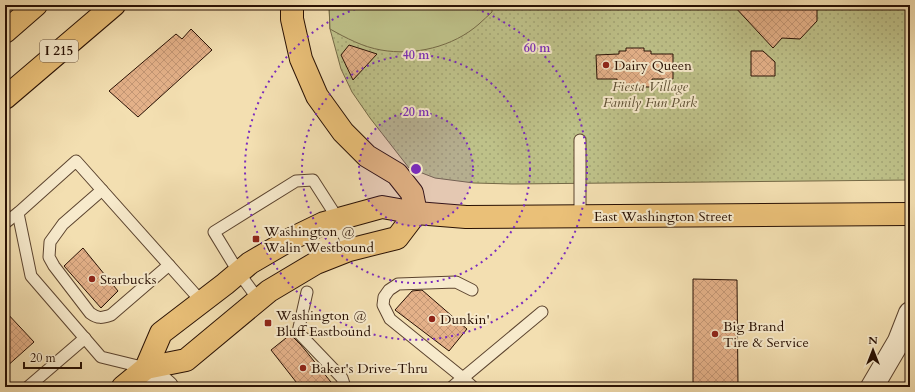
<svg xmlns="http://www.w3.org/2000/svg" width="915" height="392" font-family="Cardo,serif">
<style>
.grass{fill:url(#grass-dots);stroke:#746946}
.pitch{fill:#bec189;stroke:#746946}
.building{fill:url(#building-cross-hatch);stroke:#291104}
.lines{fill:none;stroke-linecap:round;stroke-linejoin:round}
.service-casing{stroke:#5c442f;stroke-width:13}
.minor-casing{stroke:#5c442f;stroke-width:24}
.primary-casing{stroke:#291104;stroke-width:24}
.motorway-casing{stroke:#291104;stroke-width:24}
.service{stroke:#f7eacc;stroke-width:11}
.minor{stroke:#f7eacc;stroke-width:22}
.primary{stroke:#eac078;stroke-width:22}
.motorway{stroke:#eac078;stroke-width:22}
.ring{fill:none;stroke:#7b2cbf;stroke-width:2;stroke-dasharray:2 4}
.poi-dot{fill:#8f2418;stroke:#f7eacc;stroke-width:1.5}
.labels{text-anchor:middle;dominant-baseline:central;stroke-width:4;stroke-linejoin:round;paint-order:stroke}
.shield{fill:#f7eacc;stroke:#675240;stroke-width:1}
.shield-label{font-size:13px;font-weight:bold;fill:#291104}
.poi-label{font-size:14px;fill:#291104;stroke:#f7eacc;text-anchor:start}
.park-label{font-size:14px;font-style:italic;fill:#5d4f33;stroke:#f7eacc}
.street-label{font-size:14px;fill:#291104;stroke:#f7eacc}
.centre{fill:#7b2cbf;stroke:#f7eacc;stroke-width:2}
.ring-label{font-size:12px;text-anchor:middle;font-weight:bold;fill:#7b2cbf;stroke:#f7eacc;stroke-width:4;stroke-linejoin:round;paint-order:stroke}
</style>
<defs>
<pattern id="grass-dots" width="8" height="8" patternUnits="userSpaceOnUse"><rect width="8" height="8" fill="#bec189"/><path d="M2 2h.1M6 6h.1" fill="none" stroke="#a3a575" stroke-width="1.8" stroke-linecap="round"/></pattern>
<pattern id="building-cross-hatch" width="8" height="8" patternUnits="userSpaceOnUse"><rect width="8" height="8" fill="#e4b189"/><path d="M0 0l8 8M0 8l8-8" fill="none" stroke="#c49775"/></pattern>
</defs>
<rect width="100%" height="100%" fill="#f3dfb1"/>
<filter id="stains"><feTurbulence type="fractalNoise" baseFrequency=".005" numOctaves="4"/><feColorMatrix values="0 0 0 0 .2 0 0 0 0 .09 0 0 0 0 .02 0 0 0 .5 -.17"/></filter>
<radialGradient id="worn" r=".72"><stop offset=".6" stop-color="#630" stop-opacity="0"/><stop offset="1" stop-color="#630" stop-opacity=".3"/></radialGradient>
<path class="grass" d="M 329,5 L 910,5 L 910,180 L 512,184 L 474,183 L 435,178 L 409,168 L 370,118 L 352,92 L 341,69 L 330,29 Z"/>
<path class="pitch" d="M 329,5 L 492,5 L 492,12 C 488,16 483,20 479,24 C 453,47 414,56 381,50 C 363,47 346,38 330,29 Z"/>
<g class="building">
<path d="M 733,5 L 812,5 L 817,10 L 817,21 L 800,39 L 782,38 L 773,48 Z"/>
<path d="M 191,29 L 212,50 L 138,117 L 109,91 L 176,34 L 182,39 Z"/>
<path d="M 349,45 L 377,54 L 353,80 L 341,55 Z"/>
<path d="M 626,48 L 644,48 L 644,51 L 651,51 L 651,54 L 673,54 L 673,79 L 652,79 L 652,87 L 617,87 L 617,79 L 597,79 L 596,55 L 619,54 L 619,51 L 626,51 Z"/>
<path d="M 751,51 L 763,51 L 775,62 L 775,76 L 751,76 Z"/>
<path d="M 83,248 L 118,291 L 101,308 L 64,266 Z"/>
<path d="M 693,279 L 737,280 L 738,387 L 693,387 Z"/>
<path d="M 422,290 L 467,329 L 449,351 L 395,310 L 412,291 Z"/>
<path d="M 5,311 L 34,342 L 5,368 Z"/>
<path d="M 291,334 L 293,337 L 301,345 L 335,387 L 300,387 L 271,350 Z"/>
</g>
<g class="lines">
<defs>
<g id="service">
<path d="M 580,140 L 580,216"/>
<path d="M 102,190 L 63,224 L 50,242 L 49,257 L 54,266 L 90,313 C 98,319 102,318 111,315 L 169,265"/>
<path d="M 5,223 L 18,213"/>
<path d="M 472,290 L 456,282 L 398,284 L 389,290 L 384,297 L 383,305 L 390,319 L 463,378 L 473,387"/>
<path d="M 307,292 L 298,332 L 342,378 L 345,387"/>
<path d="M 258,299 L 239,273 L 214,232 L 296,181 L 313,180 L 338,219 L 349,250"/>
<path d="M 146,368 L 101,357 L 31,276 L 18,213 L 76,161 L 202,302"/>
<path d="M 28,387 L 85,338"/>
<path d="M 452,387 L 542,312"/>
</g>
<g id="minor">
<path d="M 146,368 L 167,387"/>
<path d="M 872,387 L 899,341 L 910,313"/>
</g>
<g id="primary">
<path d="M 146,368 L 186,360 L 269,291 L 316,263 L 349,250 L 397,238 L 416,213"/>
<path d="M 123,387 L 146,368 L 161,333 L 225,284 L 250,263 L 291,239 L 324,223 L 382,207 L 416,213 L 466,217 L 910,214"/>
</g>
<g id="motorway">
<path d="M 292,5 L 292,19 L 301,59 L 317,96 L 343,132 L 367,156 L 397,174 L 412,193 L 416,213"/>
<path d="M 5,32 L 36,5"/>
<path d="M 5,98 L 114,5"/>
</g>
</defs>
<use href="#service" class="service-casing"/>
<use href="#minor" class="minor-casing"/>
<use href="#primary" class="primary-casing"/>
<use href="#motorway" class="motorway-casing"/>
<use href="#service" class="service"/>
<use href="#minor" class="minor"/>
<use href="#primary" class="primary"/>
<use href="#motorway" class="motorway"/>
</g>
<circle cx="416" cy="169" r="57" fill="#7b2cbf" fill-opacity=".12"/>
<g class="ring">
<circle cx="416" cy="169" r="57"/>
<circle cx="416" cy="169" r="114"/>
<path d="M465 5A171 171 0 1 1 367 5"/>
</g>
<g class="poi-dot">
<circle cx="606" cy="65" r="4"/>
<rect x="252" y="235" width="8" height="8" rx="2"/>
<circle cx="92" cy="279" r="4"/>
<circle cx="432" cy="319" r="4"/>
<rect x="264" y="319" width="8" height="8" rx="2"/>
<circle cx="715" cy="334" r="4"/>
<circle cx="303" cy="368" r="4"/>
</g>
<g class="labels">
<rect class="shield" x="40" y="40" width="38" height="22" rx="3"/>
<g class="shield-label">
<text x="59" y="51">I 215</text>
</g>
<g class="poi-label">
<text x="614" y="65">Dairy Queen</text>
<text x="264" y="231">Washington @<tspan x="264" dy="16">Walin Westbound</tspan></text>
<text x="100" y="279">Starbucks</text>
<text x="276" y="315">Washington @<tspan x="276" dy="16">Bluff Eastbound</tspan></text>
<text x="440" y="319">Dunkin'</text>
<text x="723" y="326">Big Brand<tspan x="723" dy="16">Tire &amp; Service</tspan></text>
<text x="311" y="368">Baker's Drive-Thru</text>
</g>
<g class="park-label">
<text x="650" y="86">Fiesta Village<tspan x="650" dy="16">Family Fun Park</tspan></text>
</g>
<g class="street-label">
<text x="663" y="216">East Washington Street</text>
</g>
</g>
<circle cx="416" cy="169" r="6" class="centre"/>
<g class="ring-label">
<text x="537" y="52">60 m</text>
<text x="416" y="59">40 m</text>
<text x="416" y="116">20 m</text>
</g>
<rect width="915" height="392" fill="none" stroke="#f3dfb1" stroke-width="20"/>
<rect x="6" y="6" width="903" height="380" fill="none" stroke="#291104" stroke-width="2"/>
<rect x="10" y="10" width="895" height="372" fill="none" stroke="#291104"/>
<g transform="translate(873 350)" stroke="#f7eacc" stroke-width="3" paint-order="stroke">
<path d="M0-3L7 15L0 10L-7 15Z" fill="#291104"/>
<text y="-6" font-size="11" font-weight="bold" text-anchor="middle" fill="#291104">N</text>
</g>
<path d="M24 362v6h57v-6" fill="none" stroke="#291104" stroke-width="2"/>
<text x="30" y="362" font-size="12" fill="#291104" stroke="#f7eacc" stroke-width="3" paint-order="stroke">20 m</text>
<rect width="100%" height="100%" filter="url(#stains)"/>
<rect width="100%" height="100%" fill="url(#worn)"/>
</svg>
